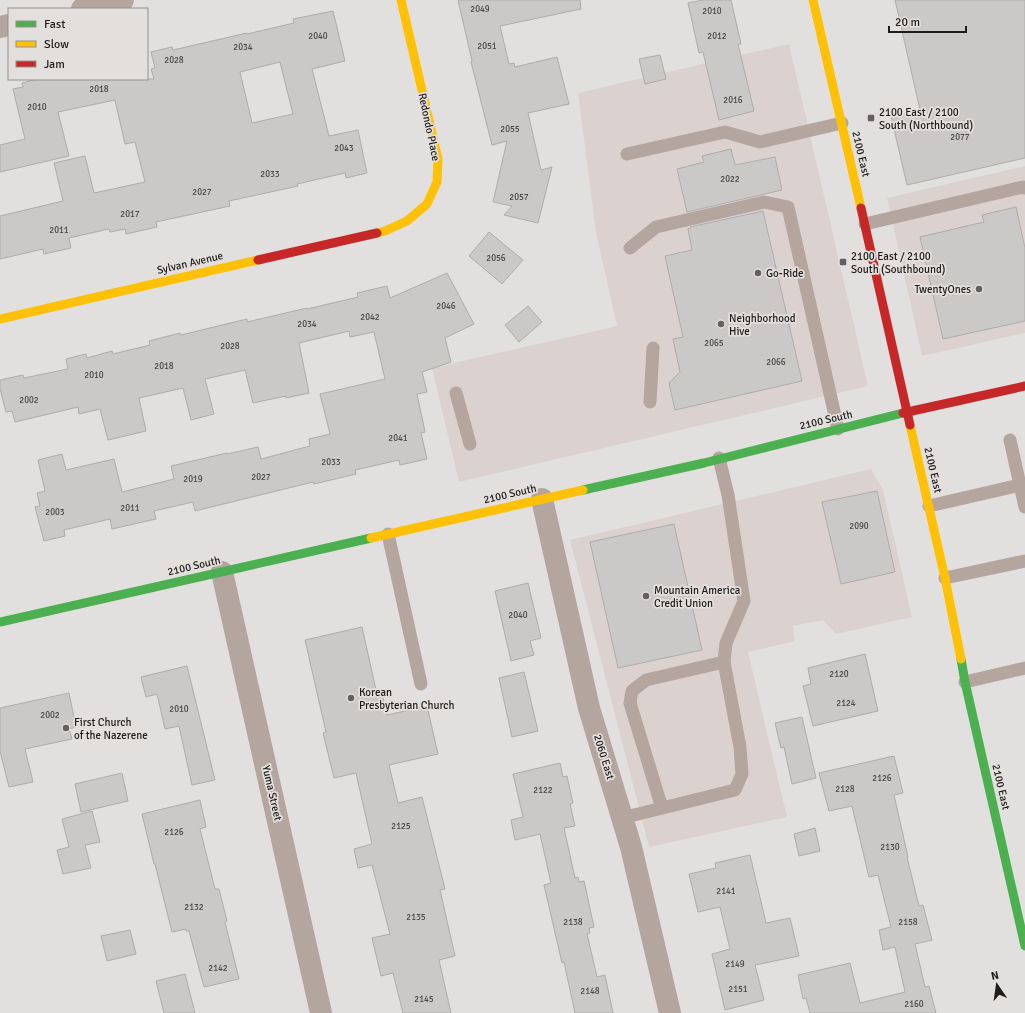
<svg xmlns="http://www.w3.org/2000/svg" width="1025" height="1013" font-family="Signika,sans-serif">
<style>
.built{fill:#dbd2d0}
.building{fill:#cbc9c8;stroke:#aeacab;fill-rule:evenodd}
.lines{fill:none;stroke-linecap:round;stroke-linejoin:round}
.lane{stroke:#b5a59f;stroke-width:13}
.street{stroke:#b5a59f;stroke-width:22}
.fast{stroke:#4caf50;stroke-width:9}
.slow{stroke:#ffc107;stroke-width:9}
.jam{stroke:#c62828;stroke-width:9}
.poi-dot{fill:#636160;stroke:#e3dfdd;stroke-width:1.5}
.labels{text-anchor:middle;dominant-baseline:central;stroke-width:3.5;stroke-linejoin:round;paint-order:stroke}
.number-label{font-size:9px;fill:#494847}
.poi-label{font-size:11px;fill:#1e1d1c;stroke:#e3dfdd;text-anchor:start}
.street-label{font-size:11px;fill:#1e1d1c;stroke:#e3dfdd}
</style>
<rect width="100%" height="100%" fill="#e2e0de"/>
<g class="built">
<path d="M 789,44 L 868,386 L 459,482 L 432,368 L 617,326 L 596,233 L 578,93 Z"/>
<path d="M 1025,166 L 1025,333 L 922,356 L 887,198 Z"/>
<path d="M 871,469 L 883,490 L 912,617 L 836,634 L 823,620 L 793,626 L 795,641 L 748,652 L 787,817 L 649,847 L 570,540 Z"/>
</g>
<g class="building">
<path d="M 458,0 L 580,0 L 581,9 L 500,26 L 509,64 L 514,63 L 515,67 L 557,57 L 569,104 L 528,113 L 541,170 L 552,167 L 538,223 L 504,215 L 512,206 L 493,202 L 507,141 L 492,145 L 471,62 L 472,61 Z"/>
<path d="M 703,0 L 731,0 L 741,44 L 738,44 L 754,111 L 719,120 L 703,52 L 699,53 L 688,3 Z"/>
<path d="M 895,0 L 1025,0 L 1025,158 L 907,185 L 891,116 L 920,110 Z"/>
<path d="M 333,11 L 345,61 L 312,69 L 329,136 L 358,130 L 367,173 L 346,178 L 345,173 L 297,184 L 298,186 L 229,201 L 230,206 L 156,222 L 157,227 L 126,234 L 125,229 L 110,232 L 109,229 L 69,238 L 71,248 L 44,254 L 43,249 L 0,259 L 0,216 L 63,201 L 54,163 L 85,156 L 94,193 L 145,182 L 135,142 L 125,144 L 115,100 L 58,112 L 69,156 L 0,172 L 0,145 L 25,139 L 13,89 L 23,87 L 22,83 L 37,79 L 154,79 L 151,69 L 155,68 L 151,52 L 172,47 L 173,50 L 247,33 L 247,34 L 294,23 L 293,19 ZM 280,62 L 293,114 L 252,123 L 240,72 Z"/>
<path d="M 660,55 L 666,79 L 645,84 L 639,59 Z"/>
<path d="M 731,149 L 735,165 L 775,157 L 782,190 L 687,212 L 677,169 L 704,162 L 702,156 Z"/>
<path d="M 1016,207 L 1025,248 L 1025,321 L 943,339 L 920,237 L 984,222 L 982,215 Z"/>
<path d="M 763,211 L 802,381 L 675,410 L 669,383 L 680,372 L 673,339 L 683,337 L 665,256 L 692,250 L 688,229 L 691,228 L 690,227 Z"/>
<path d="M 489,232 L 523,260 L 502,284 L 469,256 Z"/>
<path d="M 447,273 L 474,324 L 445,338 L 451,362 L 422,372 L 427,392 L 417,394 L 425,432 L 421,433 L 427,459 L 400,465 L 399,460 L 355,470 L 356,474 L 314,484 L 313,482 L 195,511 L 193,502 L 154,511 L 156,519 L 112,529 L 110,519 L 64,530 L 65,536 L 44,541 L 35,507 L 40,506 L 37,493 L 45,491 L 38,460 L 62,454 L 66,470 L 114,459 L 122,492 L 174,479 L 171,466 L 227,453 L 227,454 L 258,447 L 261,459 L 310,446 L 309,439 L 330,434 L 320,394 L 385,379 L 374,332 L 350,337 L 349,331 L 299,343 L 309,393 L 286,398 L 286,396 L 253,403 L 245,370 L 205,379 L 214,414 L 191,420 L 183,388 L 139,398 L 146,431 L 108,440 L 100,409 L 79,414 L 78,407 L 15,422 L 12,411 L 6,412 L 0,389 L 0,380 L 23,375 L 24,378 L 68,369 L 66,359 L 86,354 L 87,358 L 112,351 L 113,354 L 150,345 L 149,341 L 180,333 L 181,335 L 247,319 L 247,322 L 307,308 L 307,309 L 358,297 L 357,293 L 387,286 L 390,298 Z"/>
<path d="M 528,306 L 542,322 L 519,342 L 505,325 Z"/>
<path d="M 877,491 L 895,572 L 841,584 L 822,502 Z"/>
<path d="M 674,524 L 702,650 L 618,668 L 590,542 Z"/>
<path d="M 528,583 L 541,638 L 530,641 L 534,655 L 511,661 L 495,591 Z"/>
<path d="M 362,627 L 376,690 L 381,689 L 387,715 L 427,706 L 438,754 L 389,765 L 398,803 L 422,797 L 445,889 L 440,890 L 455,956 L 439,960 L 451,1013 L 403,1013 L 393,973 L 381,976 L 372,938 L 390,934 L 372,865 L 358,868 L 354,849 L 372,844 L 356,773 L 334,778 L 323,733 L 326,732 L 305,640 Z"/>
<path d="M 865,654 L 878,711 L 813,726 L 803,686 L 811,684 L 808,668 Z"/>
<path d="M 187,666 L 215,780 L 192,785 L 179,726 L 165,729 L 157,694 L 146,697 L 141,677 Z"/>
<path d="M 524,672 L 538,731 L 512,737 L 499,678 Z"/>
<path d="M 69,693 L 76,727 L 69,729 L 72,739 L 25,749 L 33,782 L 9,787 L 0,751 L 0,708 Z"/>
<path d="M 802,717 L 816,778 L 792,784 L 784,747 L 781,748 L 775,723 Z"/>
<path d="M 894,756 L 903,793 L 894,795 L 908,857 L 907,857 L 919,906 L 923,905 L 932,940 L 915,944 L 925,987 L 929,986 L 936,1013 L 810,1013 L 806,998 L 803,999 L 798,975 L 850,963 L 860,1003 L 905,992 L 895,947 L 883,950 L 879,930 L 891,927 L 878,875 L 869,877 L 852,806 L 829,811 L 819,773 Z"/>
<path d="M 560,763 L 563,777 L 567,776 L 573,803 L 570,804 L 575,826 L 564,828 L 575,878 L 578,877 L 579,882 L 584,881 L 594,927 L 589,928 L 590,933 L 587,934 L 597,977 L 605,975 L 613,1013 L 575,1013 L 564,962 L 562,963 L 544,885 L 551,883 L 540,834 L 515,840 L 511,820 L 523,817 L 513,774 Z"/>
<path d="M 122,773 L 128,801 L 81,812 L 75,784 Z"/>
<path d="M 200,800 L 206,827 L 200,829 L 215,889 L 219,889 L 227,921 L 225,922 L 239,979 L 204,987 L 189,931 L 186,931 L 186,929 L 172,932 L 155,864 L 154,864 L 142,814 Z"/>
<path d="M 92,811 L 100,842 L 85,845 L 91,868 L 63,874 L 57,850 L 69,847 L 62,819 Z"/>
<path d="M 815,828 L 820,851 L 799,856 L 794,834 Z"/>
<path d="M 750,855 L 766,923 L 790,918 L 799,956 L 755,965 L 764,1000 L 725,1010 L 712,954 L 730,949 L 720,907 L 698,912 L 689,874 L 716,868 L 715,863 Z"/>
<path d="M 130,930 L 136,954 L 107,961 L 101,936 Z"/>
<path d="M 185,974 L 195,1013 L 164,1013 L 156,981 Z"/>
</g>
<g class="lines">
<g class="lane">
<path d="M 627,154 L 725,132 L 760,142 L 842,123"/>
<path d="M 865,224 L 1023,187 L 1025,188"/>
<path d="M 630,248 L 656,227 L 764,202 L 788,207 L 838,429"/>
<path d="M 456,393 L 470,444"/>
<path d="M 650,402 L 653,348"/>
<path d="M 1010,440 L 1025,507"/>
<path d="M 929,506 L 1020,485"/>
<path d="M 388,534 L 421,684"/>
<path d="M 945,578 L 1025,561"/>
<path d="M 965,682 L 1025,668"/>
<path d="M 662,808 L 630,703 L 632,691 L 646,680 L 724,662"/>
<path d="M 622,818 L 735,790 L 742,774 L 740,747 L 724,662 L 726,643 L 744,601 L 728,495 L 719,458"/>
</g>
<g class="street">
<path d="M 82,9 L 123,0"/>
<path d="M 0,27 L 9,25"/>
<path d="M 542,499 L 589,708 L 631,847 L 670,1013"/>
<path d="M 222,572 L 321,1013"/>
</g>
<g class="fast">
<path d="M 583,490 L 704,463 L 903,413"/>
<path d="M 0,622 L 371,538"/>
<path d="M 961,659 L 965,682 L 1025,946"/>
</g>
<g class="slow">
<path d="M 813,0 L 861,208"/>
<path d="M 377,233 L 385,231 L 407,221 L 427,204 L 437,182 L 438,159 L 401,0"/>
<path d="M 0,319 L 258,260"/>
<path d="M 910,425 L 945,578 L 961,659"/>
<path d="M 371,538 L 583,490"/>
</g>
<g class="jam">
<path d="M 861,208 L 910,425"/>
<path d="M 258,260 L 377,233"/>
<path d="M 903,413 L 1025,386"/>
</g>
</g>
<g class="poi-dot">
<rect x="867" y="114" width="8" height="8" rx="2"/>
<rect x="839" y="258" width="8" height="8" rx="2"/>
<circle cx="758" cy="273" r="4"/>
<circle cx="979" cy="289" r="4"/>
<circle cx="721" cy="324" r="4"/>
<circle cx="646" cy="596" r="4"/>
<circle cx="351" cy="698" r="4"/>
<circle cx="66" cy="728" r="4"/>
</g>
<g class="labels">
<g class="number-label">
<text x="480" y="9">2049</text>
<text x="712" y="11">2010</text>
<text x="318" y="36">2040</text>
<text x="717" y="36">2012</text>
<text x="487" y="46">2051</text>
<text x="243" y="47">2034</text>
<text x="174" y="60">2028</text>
<text x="99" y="89">2018</text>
<text x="733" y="100">2016</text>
<text x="37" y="107">2010</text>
<text x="510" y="129">2055</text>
<text x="960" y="137">2077</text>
<text x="344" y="148">2043</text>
<text x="270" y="174">2033</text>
<text x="730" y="179">2022</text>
<text x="202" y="192">2027</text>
<text x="519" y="197">2057</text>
<text x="130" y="214">2017</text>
<text x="59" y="230">2011</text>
<text x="496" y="258">2056</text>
<text x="446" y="306">2046</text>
<text x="370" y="317">2042</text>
<text x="307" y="324">2034</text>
<text x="714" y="343">2065</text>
<text x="230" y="346">2028</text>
<text x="776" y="362">2066</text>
<text x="164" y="366">2018</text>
<text x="94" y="375">2010</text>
<text x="29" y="400">2002</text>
<text x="398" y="438">2041</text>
<text x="331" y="462">2033</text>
<text x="261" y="477">2027</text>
<text x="193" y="479">2019</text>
<text x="130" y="508">2011</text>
<text x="55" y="512">2003</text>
<text x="859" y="526">2090</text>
<text x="518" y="615">2040</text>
<text x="839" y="674">2120</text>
<text x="846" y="703">2124</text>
<text x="179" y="709">2010</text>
<text x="50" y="715">2002</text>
<text x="882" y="778">2126</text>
<text x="845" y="789">2128</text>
<text x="543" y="790">2122</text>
<text x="401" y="826">2125</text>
<text x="174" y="832">2126</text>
<text x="890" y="847">2130</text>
<text x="726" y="891">2141</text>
<text x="194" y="907">2132</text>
<text x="416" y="917">2135</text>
<text x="573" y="922">2138</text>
<text x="908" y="922">2158</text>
<text x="735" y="964">2149</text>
<text x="218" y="968">2142</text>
<text x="738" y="989">2151</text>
<text x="590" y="991">2148</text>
<text x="424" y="999">2145</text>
<text x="914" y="1004">2160</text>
</g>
<g class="poi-label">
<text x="879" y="112">2100 East / 2100<tspan x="879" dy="13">South (Northbound)</tspan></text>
<text x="851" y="256">2100 East / 2100<tspan x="851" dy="13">South (Southbound)</tspan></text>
<text x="766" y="273">Go-Ride</text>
<text x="971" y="289" text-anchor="end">TwentyOnes</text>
<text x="729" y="318">Neighborhood<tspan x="729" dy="13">Hive</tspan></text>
<text x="654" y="590">Mountain America<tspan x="654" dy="13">Credit Union</tspan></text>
<text x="359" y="692">Korean<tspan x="359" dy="13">Presbyterian Church</tspan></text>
<text x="74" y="722">First Church<tspan x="74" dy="13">of the Nazerene</tspan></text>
</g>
<g class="street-label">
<text transform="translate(429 127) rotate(78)">Redondo Place</text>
<text transform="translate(861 154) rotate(77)">2100 East</text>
<text transform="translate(190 263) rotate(-13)">Sylvan Avenue</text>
<text transform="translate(826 420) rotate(-13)">2100 South</text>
<text transform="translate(933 470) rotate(77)">2100 East</text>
<text transform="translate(510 494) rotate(-13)">2100 South</text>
<text transform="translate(194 566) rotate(-13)">2100 South</text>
<text transform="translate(604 757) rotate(73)">2060 East</text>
<text transform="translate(1001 787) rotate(77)">2100 East</text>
<text transform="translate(272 793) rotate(77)">Yuma Street</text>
</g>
</g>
<rect x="8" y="8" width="140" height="72" fill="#e3dfdd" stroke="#949190"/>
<rect x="16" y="21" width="20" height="6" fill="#4caf50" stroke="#949190"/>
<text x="44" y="28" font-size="12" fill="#1e1d1c">Fast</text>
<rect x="16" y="41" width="20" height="6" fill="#ffc107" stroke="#949190"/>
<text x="44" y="48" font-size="12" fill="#1e1d1c">Slow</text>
<rect x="16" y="61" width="20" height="6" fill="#c62828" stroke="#949190"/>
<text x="44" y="68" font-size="12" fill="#1e1d1c">Jam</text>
<g transform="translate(997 985) rotate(347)" stroke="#e3dfdd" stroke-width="3" paint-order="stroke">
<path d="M0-3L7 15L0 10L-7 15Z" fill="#1e1d1c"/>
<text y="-6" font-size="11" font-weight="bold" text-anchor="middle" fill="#1e1d1c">N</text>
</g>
<path d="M889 26v6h77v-6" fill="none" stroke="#1e1d1c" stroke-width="2"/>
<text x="895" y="26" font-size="12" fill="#1e1d1c" stroke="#e3dfdd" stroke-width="3" paint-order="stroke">20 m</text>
</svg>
